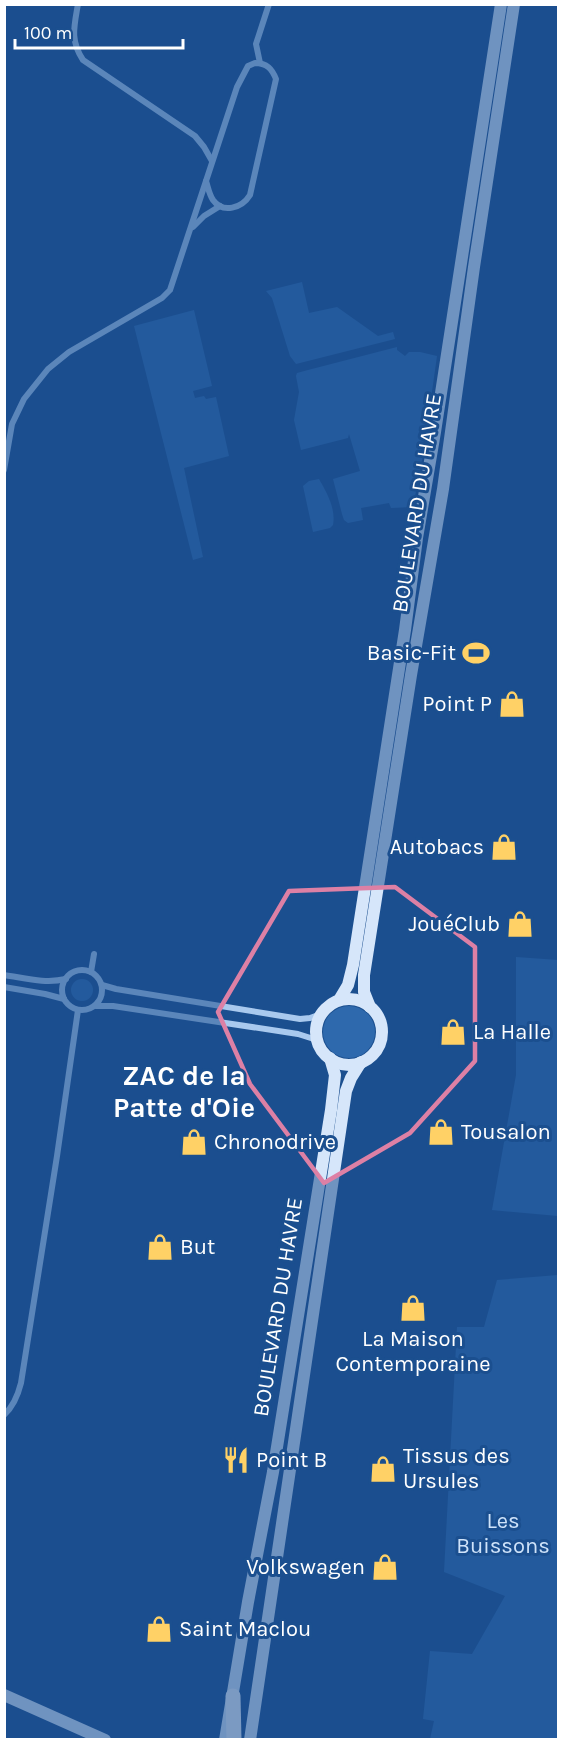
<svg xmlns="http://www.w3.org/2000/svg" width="563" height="1744" font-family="Karla,sans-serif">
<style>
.green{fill:#2e69ad}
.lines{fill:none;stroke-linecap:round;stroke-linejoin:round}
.street{stroke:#a9c9ee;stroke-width:6}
.secondary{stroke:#d6e6fa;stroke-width:12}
.primary{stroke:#f0f6ff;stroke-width:15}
.marked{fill:none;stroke:#dd80a5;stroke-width:4.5;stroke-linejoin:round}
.labels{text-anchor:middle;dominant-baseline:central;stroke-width:6;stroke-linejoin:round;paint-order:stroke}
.street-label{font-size:22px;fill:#fff;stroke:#1b4f8f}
.poi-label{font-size:22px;fill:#fff;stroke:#1b4f8f;text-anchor:start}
.park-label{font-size:22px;fill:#cfe3fa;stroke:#1b4f8f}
.district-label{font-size:28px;font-weight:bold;fill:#fff;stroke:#1b4f8f}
</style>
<rect width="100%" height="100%" fill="#1b4f8f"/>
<g class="green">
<path d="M 302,282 L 309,313 L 337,307 L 378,336 L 393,332 L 395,339 L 296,364 L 290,356 L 272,298 L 266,291 Z"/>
<path d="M 194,310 L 212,386 L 193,391 L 195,398 L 204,396 L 206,399 L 216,397 L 229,456 L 184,468 L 203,557 L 193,560 L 134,326 Z"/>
<path d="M 397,347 L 397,350 L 405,356 L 409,352 L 420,352 L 437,356 L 423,455 L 413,507 L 391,508 L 389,503 L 361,508 L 363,520 L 348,523 L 344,520 L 342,514 L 333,479 L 360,471 L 349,434 L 348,438 L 301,450 L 294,420 L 299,392 L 296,376 L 297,373 L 308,370 Z"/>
<path d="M 319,479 C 327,493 336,509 333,525 L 330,528 L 313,532 L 303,486 L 309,481 Z"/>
<path d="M 516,957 L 558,960 L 558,1216 L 492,1210 L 516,1075 Z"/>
<circle cx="82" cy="990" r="11"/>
<circle cx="349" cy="1032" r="26"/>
<path d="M 558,1275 L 558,1739 L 430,1739 L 434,1721 L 423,1719 L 430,1651 L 472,1654 L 505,1596 L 444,1572 L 457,1327 L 484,1327 L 497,1280 Z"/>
</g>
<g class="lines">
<g class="street">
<path d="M 78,4 C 74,27 70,40 83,60 L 195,136 L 204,147 L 212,161"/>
<path d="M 255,63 C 267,63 272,69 276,79 L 250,195 C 242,208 223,214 213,200 C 209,194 208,187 206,181 L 237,87 L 248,66 Z"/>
<path d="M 260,63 L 256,44 L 269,4"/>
<path d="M 193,227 L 204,216 L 220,206"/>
<path d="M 4,470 L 12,424 L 24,399 L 48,369 L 69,352 L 162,298 L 170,290 L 206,181"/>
<circle cx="82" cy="990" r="20"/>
<path d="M 91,972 L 94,954"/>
<path d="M 4,975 C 25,978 45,984 66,979"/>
<path d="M 102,985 L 116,989 L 300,1019 L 310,1018 L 321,1014"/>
<path d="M 4,987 L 45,994 L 64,999"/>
<path d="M 96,1006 L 113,1006 L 298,1034 L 317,1040"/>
<path d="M 4,1415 C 14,1406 18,1395 21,1383 L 57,1156 L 78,1010"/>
</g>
<g class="secondary">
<circle cx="349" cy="1032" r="33"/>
<path d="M 339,1000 L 348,985 L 353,965 L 405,630 L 417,538 L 435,432 L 501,4"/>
<path d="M 370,1007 L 364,992 L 364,975 L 411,675 L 443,489 L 474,267 L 514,4"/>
<path d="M 4,1695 L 105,1740"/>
<path d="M 225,1740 L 248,1602 L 273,1472 L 331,1110 L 335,1075 L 330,1058"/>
<path d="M 250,1740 L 346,1091 L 351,1078 L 361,1062"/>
</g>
<path class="primary" d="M 233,1696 L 234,1740"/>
</g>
<path d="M0 0H563V1744H0ZM 395,887 L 475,947 L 475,1061 L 410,1133 L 324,1183 L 250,1084 L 218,1012 L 289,891 Z" fill="#1b4f8f" fill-opacity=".55" fill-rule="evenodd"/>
<path class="marked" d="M 395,887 L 475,947 L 475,1061 L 410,1133 L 324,1183 L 250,1084 L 218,1012 L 289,891 Z"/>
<defs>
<symbol id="stadium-bare" viewBox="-9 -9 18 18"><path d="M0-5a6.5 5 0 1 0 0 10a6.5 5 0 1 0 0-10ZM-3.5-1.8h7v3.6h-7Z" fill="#ffd166" stroke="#1b4f8f" stroke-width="2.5" paint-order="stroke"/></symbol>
<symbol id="shop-bare" viewBox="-9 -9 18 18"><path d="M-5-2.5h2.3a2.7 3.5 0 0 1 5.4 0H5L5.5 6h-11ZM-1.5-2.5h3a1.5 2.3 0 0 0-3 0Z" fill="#ffd166" stroke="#1b4f8f" stroke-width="2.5" paint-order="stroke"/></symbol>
<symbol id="restaurant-bare" viewBox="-9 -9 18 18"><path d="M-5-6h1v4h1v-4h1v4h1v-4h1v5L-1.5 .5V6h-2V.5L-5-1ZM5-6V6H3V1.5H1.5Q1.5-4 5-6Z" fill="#ffd166" stroke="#1b4f8f" stroke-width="2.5" paint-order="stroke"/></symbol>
</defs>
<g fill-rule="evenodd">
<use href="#stadium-bare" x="457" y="634" width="38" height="38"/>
<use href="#shop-bare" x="493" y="685" width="38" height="38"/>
<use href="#shop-bare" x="485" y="828" width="38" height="38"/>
<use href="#shop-bare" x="501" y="905" width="38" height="38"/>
<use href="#shop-bare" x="434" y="1013" width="38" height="38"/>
<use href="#shop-bare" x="422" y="1113" width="38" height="38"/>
<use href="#shop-bare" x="175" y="1123" width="38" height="38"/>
<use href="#shop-bare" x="141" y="1228" width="38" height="38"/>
<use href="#shop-bare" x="394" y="1289" width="38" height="38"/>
<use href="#restaurant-bare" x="217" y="1441" width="38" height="38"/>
<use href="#shop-bare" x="364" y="1450" width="38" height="38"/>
<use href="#shop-bare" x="366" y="1548" width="38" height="38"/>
<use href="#shop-bare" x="140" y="1610" width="38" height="38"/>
</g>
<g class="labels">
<g class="street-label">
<text transform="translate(417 503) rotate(-81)">BOULEVARD DU HAVRE</text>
<text transform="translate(278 1307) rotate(-81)">BOULEVARD DU HAVRE</text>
</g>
<g class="poi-label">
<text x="456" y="653" text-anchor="end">Basic-Fit</text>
<text x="492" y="704" text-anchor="end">Point P</text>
<text x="484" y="847" text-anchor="end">Autobacs</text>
<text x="500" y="924" text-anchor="end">JouéClub</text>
<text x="473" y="1032">La Halle</text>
<text x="461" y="1132">Tousalon</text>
<text x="214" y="1142">Chronodrive</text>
<text x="180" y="1247">But</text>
<text x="413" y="1339" text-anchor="middle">La Maison<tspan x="413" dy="25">Contemporaine</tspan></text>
<text x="403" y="1456">Tissus des<tspan x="403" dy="25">Ursules</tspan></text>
<text x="256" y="1460">Point B</text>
<text x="365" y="1567" text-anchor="end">Volkswagen</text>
<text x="179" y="1629">Saint Maclou</text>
</g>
<g class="park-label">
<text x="503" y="1521">Les<tspan x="503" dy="25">Buissons</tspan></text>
</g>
<g class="district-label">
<text x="184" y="1075">ZAC de la<tspan x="184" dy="32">Patte d'Oie</tspan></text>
</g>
</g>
<rect width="563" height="1744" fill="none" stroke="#ffffff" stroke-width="12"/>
<path d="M15 39v9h168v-9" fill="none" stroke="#ffffff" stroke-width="3"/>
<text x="24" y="39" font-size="18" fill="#ffffff" stroke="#1b4f8f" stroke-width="4.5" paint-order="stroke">100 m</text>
</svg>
